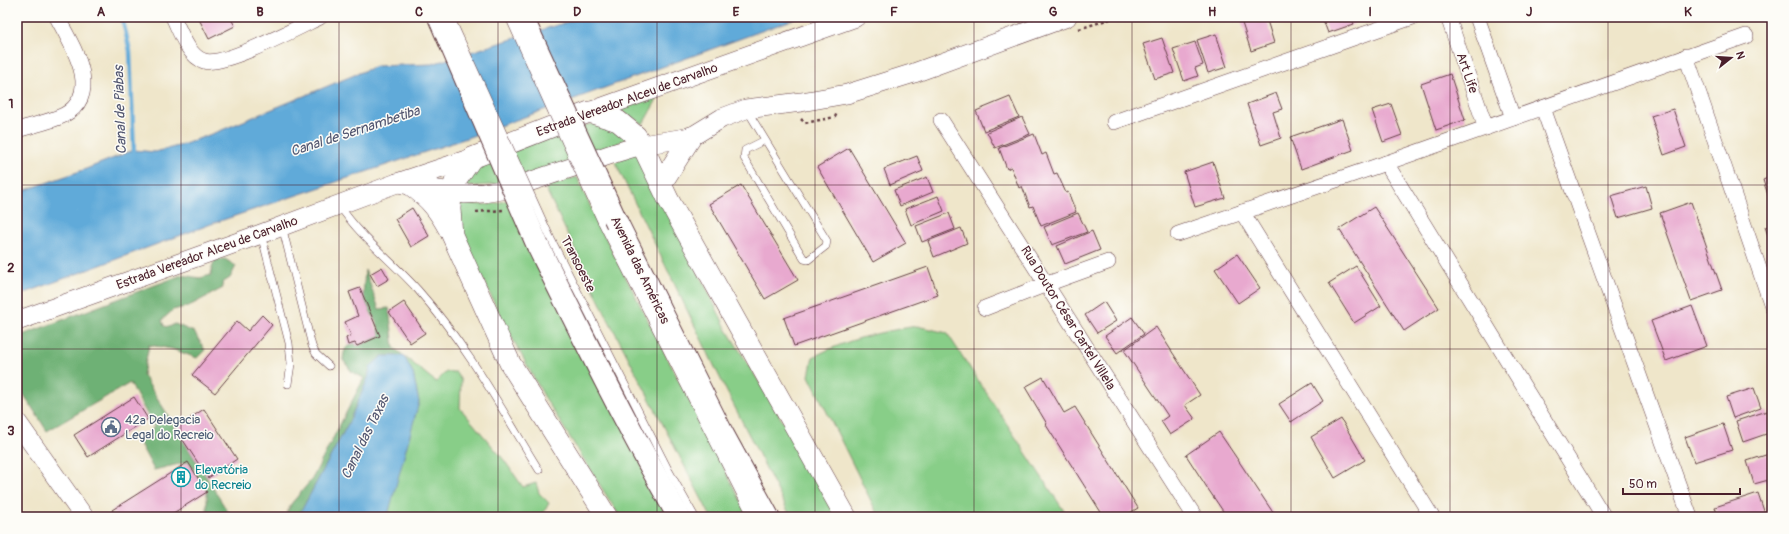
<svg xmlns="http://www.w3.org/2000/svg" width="1789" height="534" font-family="Pangolin,sans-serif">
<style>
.green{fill:#88ce88;stroke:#69765a}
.forest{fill:#6eb174;stroke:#5c6850}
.water{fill:#61aad9;stroke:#566482}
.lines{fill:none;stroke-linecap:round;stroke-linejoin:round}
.stream{stroke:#61aad9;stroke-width:4.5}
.building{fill:#e8a9cf}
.service-casing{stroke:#633d43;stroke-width:8}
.minor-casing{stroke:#633d43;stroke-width:16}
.tertiary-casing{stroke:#633d43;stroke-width:20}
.secondary-casing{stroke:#633d43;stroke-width:22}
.trunk-casing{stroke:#633d43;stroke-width:24}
.path{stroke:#633d43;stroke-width:2.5;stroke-dasharray:3 3;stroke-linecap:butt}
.service{stroke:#fff;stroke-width:7}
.minor{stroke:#fff;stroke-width:15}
.tertiary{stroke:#fff;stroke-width:19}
.secondary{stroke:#fff;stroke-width:21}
.trunk{stroke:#fff;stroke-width:22}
.service-bridge-casing{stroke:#633d43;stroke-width:8;stroke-linecap:butt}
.trunk-bridge-casing{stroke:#633d43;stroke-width:24;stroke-linecap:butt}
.service-bridge{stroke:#fff;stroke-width:7}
.trunk-bridge{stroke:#fff;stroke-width:22}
.grid{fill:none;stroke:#4a1f2b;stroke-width:1;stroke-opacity:0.55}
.labels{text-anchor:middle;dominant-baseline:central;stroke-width:3;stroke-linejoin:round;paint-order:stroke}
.street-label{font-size:13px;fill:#4a1f2b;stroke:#fdfcf7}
.service-label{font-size:13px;fill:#4e5e75;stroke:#fdfcf7;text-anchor:start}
.culture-label{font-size:13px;fill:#0d838f;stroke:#fdfcf7;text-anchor:start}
.water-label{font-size:14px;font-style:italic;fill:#535771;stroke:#fdfcf7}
.neatline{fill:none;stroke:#4a1f2b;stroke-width:1.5}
.grid-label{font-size:13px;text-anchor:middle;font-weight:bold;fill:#4a1f2b}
</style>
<rect width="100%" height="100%" fill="#fdfcf7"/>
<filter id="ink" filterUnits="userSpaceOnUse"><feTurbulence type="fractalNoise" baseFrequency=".025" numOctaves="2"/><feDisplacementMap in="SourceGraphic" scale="8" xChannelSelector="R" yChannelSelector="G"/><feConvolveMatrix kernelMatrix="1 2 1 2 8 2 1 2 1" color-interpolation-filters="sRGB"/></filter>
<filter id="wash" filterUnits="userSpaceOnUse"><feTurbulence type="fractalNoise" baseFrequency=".012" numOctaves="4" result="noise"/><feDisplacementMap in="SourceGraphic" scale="16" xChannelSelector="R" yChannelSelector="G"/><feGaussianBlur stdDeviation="0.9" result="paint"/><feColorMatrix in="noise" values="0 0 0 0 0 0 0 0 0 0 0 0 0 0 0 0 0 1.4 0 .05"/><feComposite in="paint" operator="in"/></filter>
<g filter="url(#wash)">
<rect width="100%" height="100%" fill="#efe6ca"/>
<g class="green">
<path d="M 660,94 L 643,124 L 619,110 Z"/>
<path d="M 606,123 L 630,137 L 609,148 L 505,184 L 462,187 L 475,168 L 532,142 L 590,124 Z"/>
<path d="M 639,149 L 667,209 L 727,330 L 772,403 L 838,517 L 791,517 L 726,390 L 615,162 Z"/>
<path d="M 577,177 L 598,223 L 749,517 L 711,517 L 605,313 L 545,187 Z"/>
<path d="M 513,198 L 673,517 L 620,517 L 544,396 L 505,325 L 460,232 L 457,202 C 479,205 492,207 513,198 Z"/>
<path d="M 917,326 L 947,333 L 1068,517 L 879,517 L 809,376 L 813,357 C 848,339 879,332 917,326 Z"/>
<path d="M 404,356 L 436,382 L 446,372 L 456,372 L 461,380 L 460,408 L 504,460 L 523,487 L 536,483 L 539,493 L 549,503 L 543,514 L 545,517 L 386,517 L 419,402 L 413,373 Z"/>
</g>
<g class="forest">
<path d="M 225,259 L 236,266 L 230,278 L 222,283 L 223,288 L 189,306 L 173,310 L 162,320 L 164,326 L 169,327 L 175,324 L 194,332 L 205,350 L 197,358 L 172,349 L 149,345 L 143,375 L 231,517 L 210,517 L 207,509 L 207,492 L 188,462 L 154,470 L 139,442 L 154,427 L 130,383 L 47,431 L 17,384 L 17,337 L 182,275 L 200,278 L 211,275 L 212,268 L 215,260 Z"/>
<path d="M 365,270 L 379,309 L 389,308 L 394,348 L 404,356 L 382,356 L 370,367 L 368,378 L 349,422 L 298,517 L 285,517 L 291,504 L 312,479 L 364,378 L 352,372 L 343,360 C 344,350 345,346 355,343 L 357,346 L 380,336 L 378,326 L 363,297 Z"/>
</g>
<g class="water">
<path d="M 583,17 L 800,17 L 461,140 L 214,223 L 17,296 L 17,193 L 86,169 L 134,150 L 155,152 L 182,145 L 222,130 L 376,66 L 432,64 Z"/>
<path d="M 382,356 L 404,356 L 413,373 L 419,402 L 388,515 L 386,517 L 298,517 L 349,422 L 368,378 L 370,367 Z"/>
</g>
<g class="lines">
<path class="stream" d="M 122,17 L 130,51 L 134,154"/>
</g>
<g id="blocks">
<g class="building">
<path d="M 203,17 L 230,17 L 235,26 L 209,39 L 199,19 Z"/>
<path d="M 1240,17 L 1266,17 L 1274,43 L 1251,51 Z"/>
<path d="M 1322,17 L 1351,17 L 1354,24 L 1328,33 Z"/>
<path d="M 1216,34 L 1227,67 L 1208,73 L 1197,40 Z"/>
<path d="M 1162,38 L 1174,73 L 1155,79 L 1143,44 Z"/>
<path d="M 1195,42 L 1203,65 L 1195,68 L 1198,76 L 1184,81 L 1173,49 Z"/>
<path d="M 1450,74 L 1465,120 L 1436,130 L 1421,84 Z"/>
<path d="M 1276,93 L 1282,109 L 1273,112 L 1281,138 L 1261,145 L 1247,104 Z"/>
<path d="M 1010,97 L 1019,117 L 984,131 L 976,111 Z"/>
<path d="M 1391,104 L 1402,135 L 1383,142 L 1372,110 Z"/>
<path d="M 1673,109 L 1686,147 L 1664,155 L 1651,116 Z"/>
<path d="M 1022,117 L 1030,134 L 995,148 L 987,132 Z"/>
<path d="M 1342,119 L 1353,150 L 1301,169 L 1290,137 Z"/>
<path d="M 1034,134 L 1042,155 L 1046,153 L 1054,174 L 1057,173 L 1066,193 L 1068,192 L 1076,212 L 1041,226 L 1033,206 L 1030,207 L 1022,186 L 1019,188 L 1011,167 L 1007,169 L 999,148 Z"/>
<path d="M 849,148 L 906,243 L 873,262 L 817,167 Z"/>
<path d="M 917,156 L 923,171 L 890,185 L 884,169 Z"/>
<path d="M 1213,162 L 1225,198 L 1195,207 L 1184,172 Z"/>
<path d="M 1772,176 L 1772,207 L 1763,180 Z"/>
<path d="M 927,177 L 933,192 L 900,206 L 894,190 Z"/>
<path d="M 741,185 L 798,280 L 765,299 L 709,204 Z"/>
<path d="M 1646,186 L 1652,208 L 1618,218 L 1611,196 Z"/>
<path d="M 938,196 L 944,211 L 911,225 L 905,209 Z"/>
<path d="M 1691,202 L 1722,290 L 1691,301 L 1660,213 Z"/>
<path d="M 1374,207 L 1439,308 L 1404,331 L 1339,229 Z"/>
<path d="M 412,208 L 429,236 L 411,247 L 395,219 Z"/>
<path d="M 949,213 L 955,229 L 922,242 L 916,226 Z"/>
<path d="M 1078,213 L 1087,232 L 1052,245 L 1044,227 Z"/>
<path d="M 1772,225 L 1772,241 L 1770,241 L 1765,227 Z"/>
<path d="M 961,228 L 967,243 L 934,257 L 928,241 Z"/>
<path d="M 1092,231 L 1100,250 L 1065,264 L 1057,246 Z"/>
<path d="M 1237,254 L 1260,288 L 1238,303 L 1215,269 Z"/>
<path d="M 1356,266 L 1381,306 L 1354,323 L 1329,283 Z"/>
<path d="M 382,267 L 389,279 L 377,286 L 370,274 Z"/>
<path d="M 928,267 L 938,295 L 794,346 L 784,318 Z"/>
<path d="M 360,288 L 380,336 L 357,346 L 355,343 L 348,345 L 346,338 L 351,335 L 345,322 L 358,316 L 349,292 Z"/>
<path d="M 404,302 L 425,333 L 410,343 L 389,312 Z"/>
<path d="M 1104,302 L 1116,321 L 1097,333 L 1085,315 Z"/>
<path d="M 1692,306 L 1707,346 L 1666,361 L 1651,321 Z"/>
<path d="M 262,315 L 272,325 L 215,393 L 192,375 L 237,321 L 248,331 Z"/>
<path d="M 1132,317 L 1144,334 L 1117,353 L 1105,336 Z"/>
<path d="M 1156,327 L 1200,395 L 1185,405 L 1195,419 L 1170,435 L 1161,421 L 1168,416 L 1124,350 Z"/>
<path d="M 1043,377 L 1064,413 L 1075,407 L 1138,508 L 1123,517 L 1104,517 L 1046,425 L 1047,424 L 1025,387 Z"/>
<path d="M 1312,383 L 1323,401 L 1291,422 L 1279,404 Z"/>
<path d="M 1754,388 L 1761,408 L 1733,418 L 1726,397 Z"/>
<path d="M 134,397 L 148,419 L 88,457 L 74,435 Z"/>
<path d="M 204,409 L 237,459 L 208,478 L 175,428 Z"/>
<path d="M 1767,411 L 1772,425 L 1772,432 L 1743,442 L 1736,421 Z"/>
<path d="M 1341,419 L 1365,460 L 1335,478 L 1311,437 Z"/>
<path d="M 1723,424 L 1732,450 L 1694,462 L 1685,437 Z"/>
<path d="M 1219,432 L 1242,466 L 1276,517 L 1227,517 L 1208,489 L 1186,455 Z"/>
<path d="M 1772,453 L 1772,479 L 1754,484 L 1747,461 Z"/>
<path d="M 188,462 L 207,492 L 167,517 L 116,517 L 112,510 Z"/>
<path d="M 1758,493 L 1766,517 L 1718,517 L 1715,507 Z"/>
</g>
</g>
</g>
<g filter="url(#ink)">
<use href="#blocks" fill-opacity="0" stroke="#633d43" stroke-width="1"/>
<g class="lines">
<defs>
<g id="service">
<path d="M 747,110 L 827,241 L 826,246 L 808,260 L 804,259 L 744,158 L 745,150 L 765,140"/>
<path d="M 339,205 C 361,238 392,261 418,290 C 466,344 501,408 539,470"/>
<path d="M 601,221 L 752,517"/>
<path d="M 282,226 L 312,346 L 316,354 L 329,366"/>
<path d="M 261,234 L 289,343 L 291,364 L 288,384"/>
<path d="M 550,237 L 669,471 L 695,517"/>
</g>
<g id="minor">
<path d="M 173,17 C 180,31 188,56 204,61 C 224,67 299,27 320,17"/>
<path d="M 1448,17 L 1486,128"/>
<path d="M 1477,17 L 1513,118"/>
<path d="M 1686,56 L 1772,306"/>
<path d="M 1543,108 L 1690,517"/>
<path d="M 941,120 L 1195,517"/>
<path d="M 1114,122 L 1413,17"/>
<path d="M 17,130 C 32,125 50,122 64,115 C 104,93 71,44 57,17"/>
<path d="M 1386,163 L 1604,517"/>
<path d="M 1242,212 L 1432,517"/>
<path d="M 1178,234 L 1386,163 L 1746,36"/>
<path d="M 985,308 L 1047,284 L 1108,262"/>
</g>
<g id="tertiary">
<path d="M 589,112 L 856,17"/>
<path d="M 397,183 L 464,194 L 483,193 L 508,189 L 615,153 L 642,145 L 691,137 L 722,118 L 746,109 L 801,102 L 847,94 L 914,73 L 1067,17"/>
<path d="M 17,321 L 261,234 L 397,183 L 472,158"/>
<path d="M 17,422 L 84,517"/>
</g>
<g id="secondary">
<path d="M 661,184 L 691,137"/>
<path d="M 411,185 C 430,199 439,210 450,231"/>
<path d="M 607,517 L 510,363 L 452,235 L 450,209 L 451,193 L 455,182 L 472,158 L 589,112 L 618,121 L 636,136 L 642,145 L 668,199 L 737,323 L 846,517"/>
</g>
<g id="trunk">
<path d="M 617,223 L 722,433 L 768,517"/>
<path d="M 538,246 C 583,337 628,429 679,517"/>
</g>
</defs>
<use href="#service" class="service-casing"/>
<use href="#minor" class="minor-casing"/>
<use href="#tertiary" class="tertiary-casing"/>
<use href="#secondary" class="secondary-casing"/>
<use href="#trunk" class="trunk-casing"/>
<g class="path">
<path d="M 1079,29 L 1116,17"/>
<path d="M 801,119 L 805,123 L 835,117 L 837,113"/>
<path d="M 476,212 L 503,210"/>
</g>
<use href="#service" class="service"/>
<use href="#minor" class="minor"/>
<use href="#tertiary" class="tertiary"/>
<use href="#secondary" class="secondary"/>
<use href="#trunk" class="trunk"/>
<defs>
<g id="service-bridge">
<path d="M 509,17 L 601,221"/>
<path d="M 453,23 L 550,237"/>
</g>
<g id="trunk-bridge">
<path d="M 439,17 L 538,246"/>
<path d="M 522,17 L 617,223"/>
</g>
</defs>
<use href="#service-bridge" class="service-bridge-casing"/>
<use href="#trunk-bridge" class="trunk-bridge-casing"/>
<use href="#service-bridge" class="service-bridge"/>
<use href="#trunk-bridge" class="trunk-bridge"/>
</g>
</g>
<path class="grid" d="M 181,17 L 181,517M 339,17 L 339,517M 498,17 L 498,517M 657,17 L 657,517M 815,17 L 815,517M 974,17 L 974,517M 1132,17 L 1132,517M 1291,17 L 1291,517M 1450,17 L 1450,517M 1608,17 L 1608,517M 17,185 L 1772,185M 17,349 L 1772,349"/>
<defs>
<symbol id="civic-ring" viewBox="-11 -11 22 22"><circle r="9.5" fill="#fdfcf7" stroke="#5c6f8a" stroke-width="1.5"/><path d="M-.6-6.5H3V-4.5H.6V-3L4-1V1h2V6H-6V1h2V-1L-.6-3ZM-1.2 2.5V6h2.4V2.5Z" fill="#5c6f8a"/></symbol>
<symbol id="building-ring" viewBox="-11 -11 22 22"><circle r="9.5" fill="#fdfcf7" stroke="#0f9aa8" stroke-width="1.5"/><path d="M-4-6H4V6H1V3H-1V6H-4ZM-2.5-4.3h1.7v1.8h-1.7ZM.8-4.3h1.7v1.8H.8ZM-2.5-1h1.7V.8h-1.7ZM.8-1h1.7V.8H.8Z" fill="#0f9aa8"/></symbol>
</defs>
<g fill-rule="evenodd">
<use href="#civic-ring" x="100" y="416" width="22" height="22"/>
<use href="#building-ring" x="170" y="466" width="22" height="22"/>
</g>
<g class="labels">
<g class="street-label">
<text transform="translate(1467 73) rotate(71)">Art Life</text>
<text transform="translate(627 100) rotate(-20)">Estrada Vereador Alceu de Carvalho</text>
<text transform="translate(207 253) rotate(-20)">Estrada Vereador Alceu de Carvalho</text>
<text transform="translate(578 264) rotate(63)">Transoeste</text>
<text transform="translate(640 270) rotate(64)">Avenida das Américas</text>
<text transform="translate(1068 318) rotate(58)">Rua Doutor César Cartel Villela</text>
</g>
<g class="service-label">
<text x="125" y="420">42ª Delegacia<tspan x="125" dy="15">Legal do Recreio</tspan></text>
</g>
<g class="culture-label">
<text x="195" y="470">Elevatória<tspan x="195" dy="15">do Recreio</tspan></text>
</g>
<g class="water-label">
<text transform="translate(120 110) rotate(-92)">Canal de Piabas</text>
<text transform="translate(355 131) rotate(-18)">Canal de Sernambetiba</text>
<text transform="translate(365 437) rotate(-64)">Canal das Taxas</text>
</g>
</g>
<rect width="1789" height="534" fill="none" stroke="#fdfcf7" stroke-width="44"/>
<g transform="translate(1731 58) rotate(73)" stroke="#fdfcf7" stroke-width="3" paint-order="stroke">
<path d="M0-3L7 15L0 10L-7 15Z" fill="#4a1f2b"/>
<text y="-6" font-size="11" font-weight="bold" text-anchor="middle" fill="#4a1f2b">N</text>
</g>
<path d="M1623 488v6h117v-6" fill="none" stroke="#4a1f2b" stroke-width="2"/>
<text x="1629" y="488" font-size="12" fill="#4a1f2b" stroke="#fdfcf7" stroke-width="3" paint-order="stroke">50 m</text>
<rect x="22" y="22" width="1745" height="490" class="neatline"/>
<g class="grid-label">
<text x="101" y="16">A</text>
<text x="260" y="16">B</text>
<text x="419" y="16">C</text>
<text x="577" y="16">D</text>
<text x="736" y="16">E</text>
<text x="894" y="16">F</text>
<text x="1053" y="16">G</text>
<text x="1212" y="16">H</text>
<text x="1370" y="16">I</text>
<text x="1529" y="16">J</text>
<text x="1688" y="16">K</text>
<text x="11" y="108">1</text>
<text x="11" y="272">2</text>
<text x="11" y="435">3</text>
</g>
</svg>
